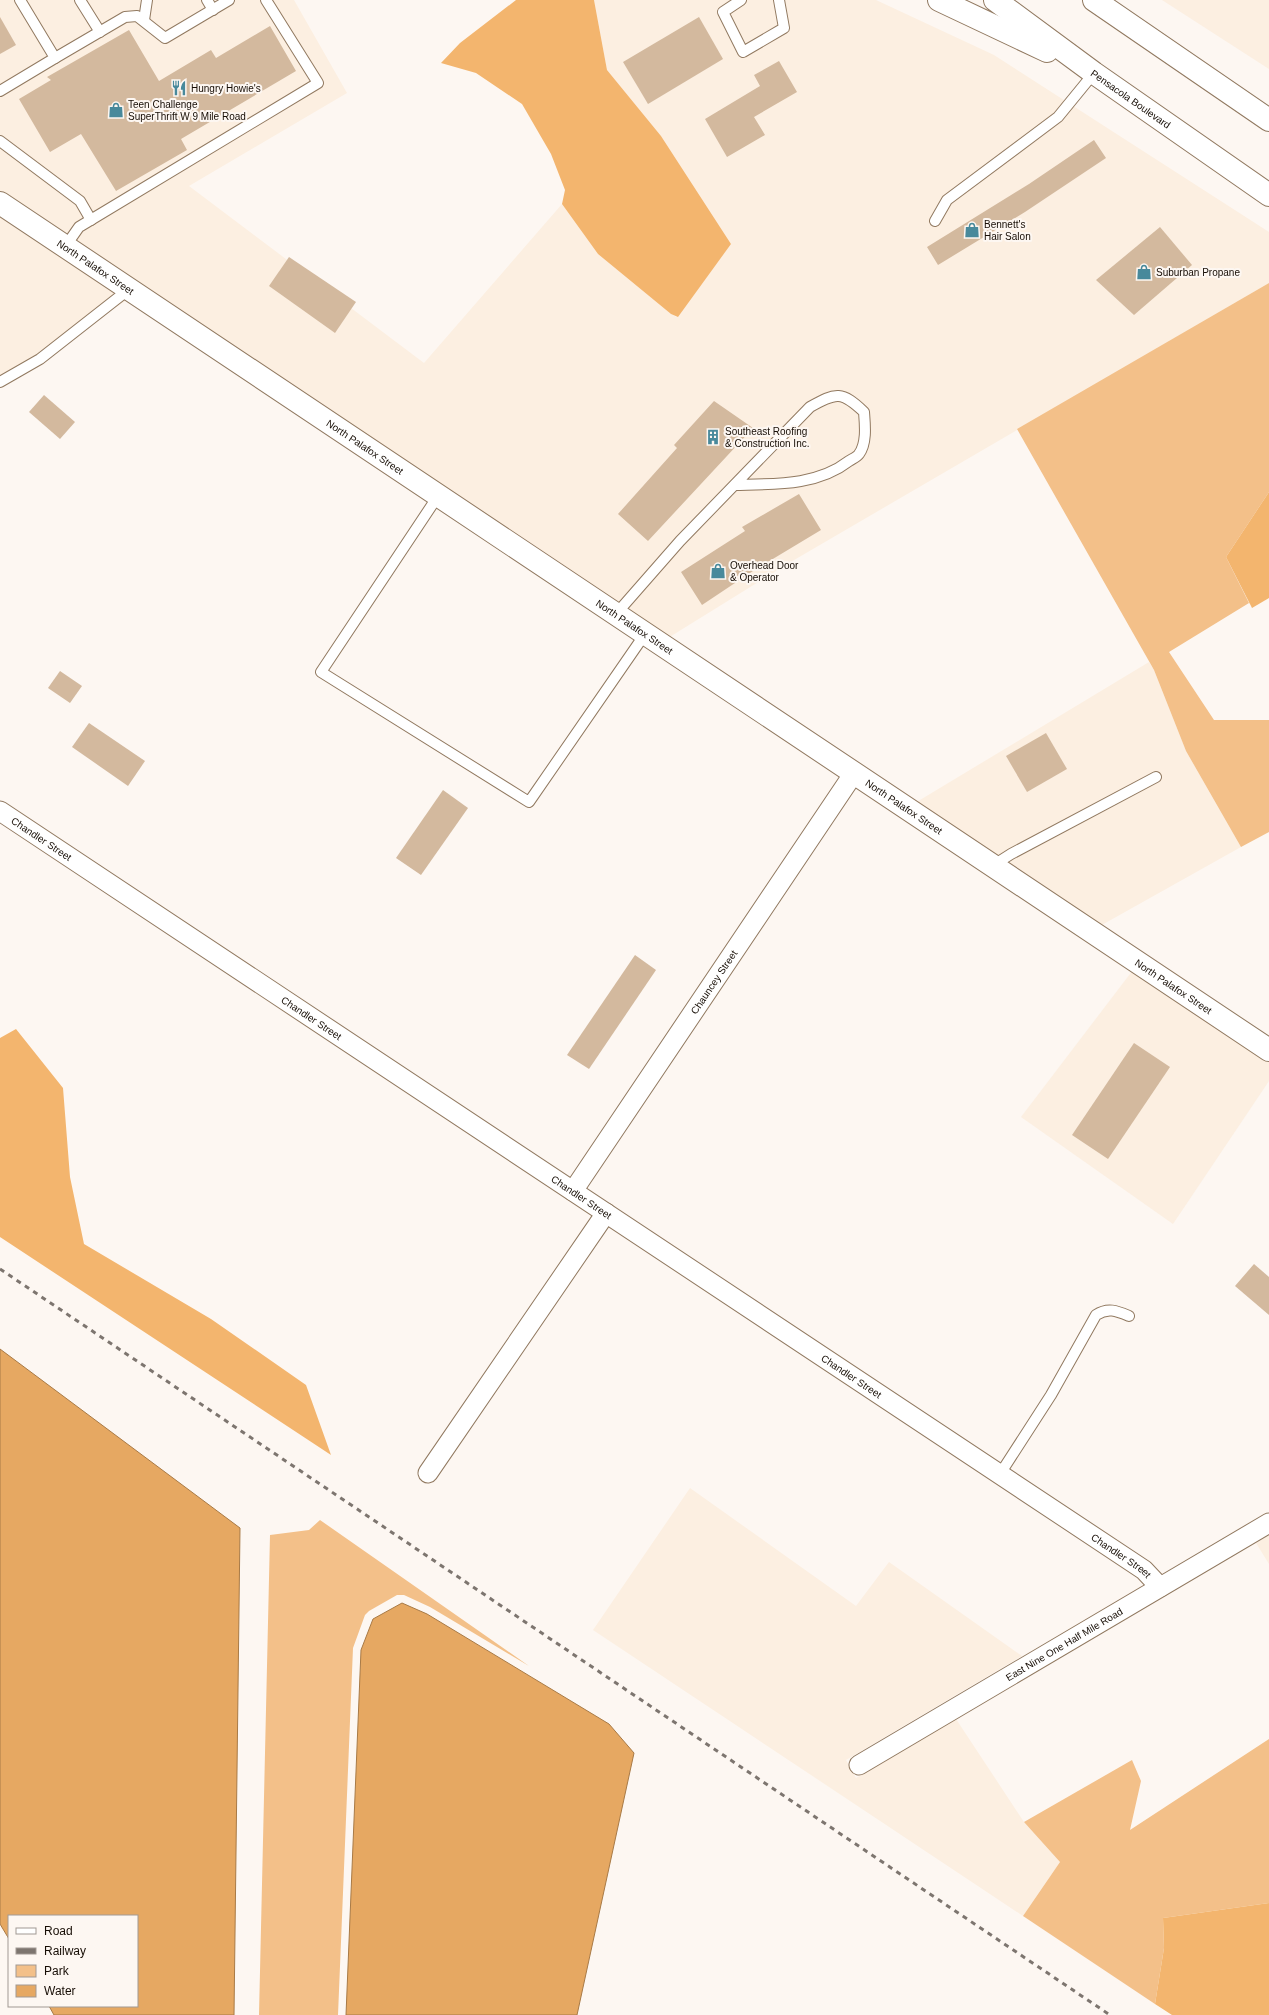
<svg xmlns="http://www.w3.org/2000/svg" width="1269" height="2015" font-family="Arial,sans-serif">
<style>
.built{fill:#fcefe1}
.green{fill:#f3c089}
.forest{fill:#f3b56e}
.water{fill:#e6a862;stroke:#a87a46}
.building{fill:#d3b99e}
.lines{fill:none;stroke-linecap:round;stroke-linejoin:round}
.lane-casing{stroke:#917960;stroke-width:12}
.street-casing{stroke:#917960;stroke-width:21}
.secondary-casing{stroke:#917960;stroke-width:24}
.highway-casing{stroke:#917960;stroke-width:24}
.lane{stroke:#fff;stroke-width:10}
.street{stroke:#fff;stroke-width:19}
.secondary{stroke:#fff;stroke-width:22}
.highway{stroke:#fff;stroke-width:22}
.rail{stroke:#7d756f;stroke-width:3;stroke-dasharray:5 5;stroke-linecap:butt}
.labels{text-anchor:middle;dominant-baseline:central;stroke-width:4;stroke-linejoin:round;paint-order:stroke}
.poi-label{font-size:10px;fill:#160d05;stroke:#fdf7f2;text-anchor:start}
.street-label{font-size:10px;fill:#160d05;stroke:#fdf7f2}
</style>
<rect width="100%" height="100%" fill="#fdf7f2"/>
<g class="built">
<path d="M 0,0 L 294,0 L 347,93 L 189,186 L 424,363 L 562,204 L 598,254 L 671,314 L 677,317 L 731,244 L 661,136 L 607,70 L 594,0 L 876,0 L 994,55 L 1269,232 L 1269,283 L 789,563 L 668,638 L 0,192 Z"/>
<path d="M 1162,0 L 1269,0 L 1269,69 Z"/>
<path d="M 0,215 L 127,300 L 0,382 Z"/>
<path d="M 1149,662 L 1154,670 L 1186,751 L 1241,847 L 1100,926 L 915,803 Z"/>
<path d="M 1133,970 L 1269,1062 L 1269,1081 L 1173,1224 L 1021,1117 Z"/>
<path d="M 690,1488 L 856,1606 L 889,1562 L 1022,1656 L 846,1760 L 856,1778 L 956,1719 L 1024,1822 L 1060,1862 L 1023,1916 L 593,1630 Z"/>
<path d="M 1269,1535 L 1269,1564 L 1256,1543 Z"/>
</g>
<g class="green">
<path d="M 1269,283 L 1269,492 L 1226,557 L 1249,603 L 1169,652 L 1214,720 L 1269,720 L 1269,832 L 1241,847 L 1186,751 L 1154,670 L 1017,429 Z"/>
<path d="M 320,1520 L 529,1666 L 430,1607 L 404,1595 L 397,1595 L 369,1611 L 365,1615 L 353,1648 L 338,2015 L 259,2015 L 270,1535 L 309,1530 Z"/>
<path d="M 1269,1739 L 1269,1903 L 1163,1918 L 1164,1948 L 1155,2004 L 1023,1916 L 1060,1862 L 1024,1822 L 1132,1760 L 1141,1781 L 1130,1830 Z"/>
</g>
<g class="forest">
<path d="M 516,0 L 594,0 L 607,70 L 661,136 L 731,244 L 678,317 L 671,314 L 598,254 L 562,204 L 565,190 L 551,154 L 522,104 L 476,73 L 441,63 L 460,43 Z"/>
<path d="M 1269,492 L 1269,598 L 1252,608 L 1226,557 Z"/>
<path d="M 16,1029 L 63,1088 L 70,1177 L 84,1244 L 211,1319 L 306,1385 L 331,1455 L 0,1237 L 0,1038 Z"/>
<path d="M 1269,1903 L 1269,2015 L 1172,2015 L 1155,2004 L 1164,1948 L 1163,1918 Z"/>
</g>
<g class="water">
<path d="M 0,1349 L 240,1528 L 234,2015 L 54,2015 L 49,2006 L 137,2006 L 137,1916 L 9,1916 L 9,1939 L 0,1924 Z"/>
<path d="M 402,1603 L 427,1614 L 609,1724 L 634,1753 L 577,2015 L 346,2015 L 361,1650 L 373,1619 Z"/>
</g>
<g class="building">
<path d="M 0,17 L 16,45 L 0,54 Z"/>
<path d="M 699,17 L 723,59 L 648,104 L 623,62 Z"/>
<path d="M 270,26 L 296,71 L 181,139 L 187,150 L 116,191 L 81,134 L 50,152 L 19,99 L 51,80 L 47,77 L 129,30 L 159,81 L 211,50 L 216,58 Z"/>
<path d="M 779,61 L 797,92 L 754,117 L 765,135 L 727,157 L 705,119 L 760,86 L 754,75 Z"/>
<path d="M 1094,140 L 1106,158 L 1025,212 L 938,265 L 927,247 L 1029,184 Z"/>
<path d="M 1160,227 L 1192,265 L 1134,315 L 1096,280 Z"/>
<path d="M 289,257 L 356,302 L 335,333 L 269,286 Z"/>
<path d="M 44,395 L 75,422 L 60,439 L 29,412 Z"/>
<path d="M 714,401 L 753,428 L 648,541 L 618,514 L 677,448 L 674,445 Z"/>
<path d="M 799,494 L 821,530 L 756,569 L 702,605 L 681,572 L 745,531 L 742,527 Z"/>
<path d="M 60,671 L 82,686 L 70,703 L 48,688 Z"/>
<path d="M 89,723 L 145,761 L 128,786 L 72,747 Z"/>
<path d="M 1046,733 L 1067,769 L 1027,792 L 1006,756 Z"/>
<path d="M 443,790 L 468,808 L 421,875 L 396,858 Z"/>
<path d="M 635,955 L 656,970 L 589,1069 L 567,1055 Z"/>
<path d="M 1134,1043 L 1170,1067 L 1108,1159 L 1072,1135 Z"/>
<path d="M 1254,1264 L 1269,1277 L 1269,1315 L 1235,1286 Z"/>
</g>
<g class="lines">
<defs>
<g id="lane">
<path d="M 80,0 L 100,32"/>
<path d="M 207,0 L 213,10"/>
<path d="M 741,0 L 723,12 L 743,52 L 784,28 L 779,0"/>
<path d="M 144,20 L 147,0"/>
<path d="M 55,58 L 125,17 L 137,16 L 165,38 L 229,0"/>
<path d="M 0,91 L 55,58 L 20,0"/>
<path d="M 0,141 L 80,201 L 91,220"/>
<path d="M 935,221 L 947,200 L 1058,117 L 1094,73"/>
<path d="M 65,247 L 79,227 L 318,83 L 266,0"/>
<path d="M 0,382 L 40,359 L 128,290"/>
<path d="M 438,496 L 321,672 L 529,802 L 645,634"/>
<path d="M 616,614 L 680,541 L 810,407 C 836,392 842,391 864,412 C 865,425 867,443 859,454 C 857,457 852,459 849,461 C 817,486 774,484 735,485"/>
<path d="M 996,867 L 1000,861 L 1011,854 L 1156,777"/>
<path d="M 1000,1474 L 1051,1395 L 1096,1315 C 1108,1307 1117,1311 1129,1316"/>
</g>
<g id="street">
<path id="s1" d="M 0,811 L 1144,1570 L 1160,1587"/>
<path id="s2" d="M 573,1191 L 854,773"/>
<path d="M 428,1473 L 606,1213"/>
<path id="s3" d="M 859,1765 L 1269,1523"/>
</g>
<g id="secondary">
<path id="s4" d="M 0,203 L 1269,1050"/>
</g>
<g id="highway">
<path d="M 939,0 L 1047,51"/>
<path id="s5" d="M 995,0 L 1094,73 L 1269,195"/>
<path d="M 1094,0 L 1269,120"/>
</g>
</defs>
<use href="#lane" class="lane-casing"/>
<use href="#street" class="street-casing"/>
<use href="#secondary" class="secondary-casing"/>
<use href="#highway" class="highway-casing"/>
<use href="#lane" class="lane"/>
<use href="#street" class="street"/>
<use href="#secondary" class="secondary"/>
<use href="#highway" class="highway"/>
<path class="rail" d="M 0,1269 L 1110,2015"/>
</g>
<defs>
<symbol id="restaurant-bare" viewBox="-9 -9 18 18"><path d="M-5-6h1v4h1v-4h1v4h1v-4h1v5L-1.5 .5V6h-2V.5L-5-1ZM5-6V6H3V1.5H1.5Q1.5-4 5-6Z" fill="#48899b" stroke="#fdf7f2" stroke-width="2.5" paint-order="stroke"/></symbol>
<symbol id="shop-bare" viewBox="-9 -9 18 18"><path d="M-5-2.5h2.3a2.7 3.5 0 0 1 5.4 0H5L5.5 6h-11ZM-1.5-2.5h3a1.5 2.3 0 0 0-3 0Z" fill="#48899b" stroke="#fdf7f2" stroke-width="2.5" paint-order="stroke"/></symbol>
<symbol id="building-bare" viewBox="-9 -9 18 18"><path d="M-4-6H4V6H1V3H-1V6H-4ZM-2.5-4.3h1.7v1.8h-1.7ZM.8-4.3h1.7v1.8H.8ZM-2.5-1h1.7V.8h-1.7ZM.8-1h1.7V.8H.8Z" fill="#48899b" stroke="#fdf7f2" stroke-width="2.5" paint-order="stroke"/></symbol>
</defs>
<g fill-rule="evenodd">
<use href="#restaurant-bare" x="168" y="77" width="22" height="22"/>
<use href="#shop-bare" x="105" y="99" width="22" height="22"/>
<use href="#shop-bare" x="961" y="219" width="22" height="22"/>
<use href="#shop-bare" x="1133" y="261" width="22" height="22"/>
<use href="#building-bare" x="702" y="426" width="22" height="22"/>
<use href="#shop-bare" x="707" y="560" width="22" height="22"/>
</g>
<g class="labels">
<g class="poi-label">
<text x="191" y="88">Hungry Howie's</text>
<text x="128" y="104">Teen Challenge<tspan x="128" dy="12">SuperThrift W 9 Mile Road</tspan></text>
<text x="984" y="224">Bennett's<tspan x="984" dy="12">Hair Salon</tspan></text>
<text x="1156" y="272">Suburban Propane</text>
<text x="725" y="431">Southeast Roofing<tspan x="725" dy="12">&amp; Construction Inc.</tspan></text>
<text x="730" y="565">Overhead Door<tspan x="730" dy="12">&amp; Operator</tspan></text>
</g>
<g class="street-label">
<text stroke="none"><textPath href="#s5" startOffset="168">Pensacola Boulevard</textPath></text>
<text stroke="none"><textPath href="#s4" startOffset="115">North Palafox Street</textPath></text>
<text stroke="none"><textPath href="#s4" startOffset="439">North Palafox Street</textPath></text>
<text stroke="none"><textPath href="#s4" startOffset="763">North Palafox Street</textPath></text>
<text stroke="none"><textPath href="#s4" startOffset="1087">North Palafox Street</textPath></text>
<text stroke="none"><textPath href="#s1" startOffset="50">Chandler Street</textPath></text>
<text stroke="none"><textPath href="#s2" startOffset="252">Chauncey Street</textPath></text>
<text stroke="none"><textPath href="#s4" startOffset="1411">North Palafox Street</textPath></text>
<text stroke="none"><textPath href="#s1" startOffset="374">Chandler Street</textPath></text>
<text stroke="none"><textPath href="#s1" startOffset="698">Chandler Street</textPath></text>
<text stroke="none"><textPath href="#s1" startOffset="1022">Chandler Street</textPath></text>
<text stroke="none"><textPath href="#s1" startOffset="1346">Chandler Street</textPath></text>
<text stroke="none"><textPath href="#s3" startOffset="238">East Nine One Half Mile Road</textPath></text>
</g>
</g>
<rect x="8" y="1915" width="130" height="92" fill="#fdf7f2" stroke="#a19993"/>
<rect x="16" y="1928" width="20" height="6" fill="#ffffff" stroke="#a19993"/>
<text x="44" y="1935" font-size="12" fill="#160d05">Road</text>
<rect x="16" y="1948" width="20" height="6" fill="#7d756f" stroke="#a19993"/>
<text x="44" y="1955" font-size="12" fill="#160d05">Railway</text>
<rect x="16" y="1965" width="20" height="12" fill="#f3c089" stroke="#a19993"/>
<text x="44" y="1975" font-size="12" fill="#160d05">Park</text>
<rect x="16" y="1985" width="20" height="12" fill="#e6a862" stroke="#a19993"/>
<text x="44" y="1995" font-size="12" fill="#160d05">Water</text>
</svg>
